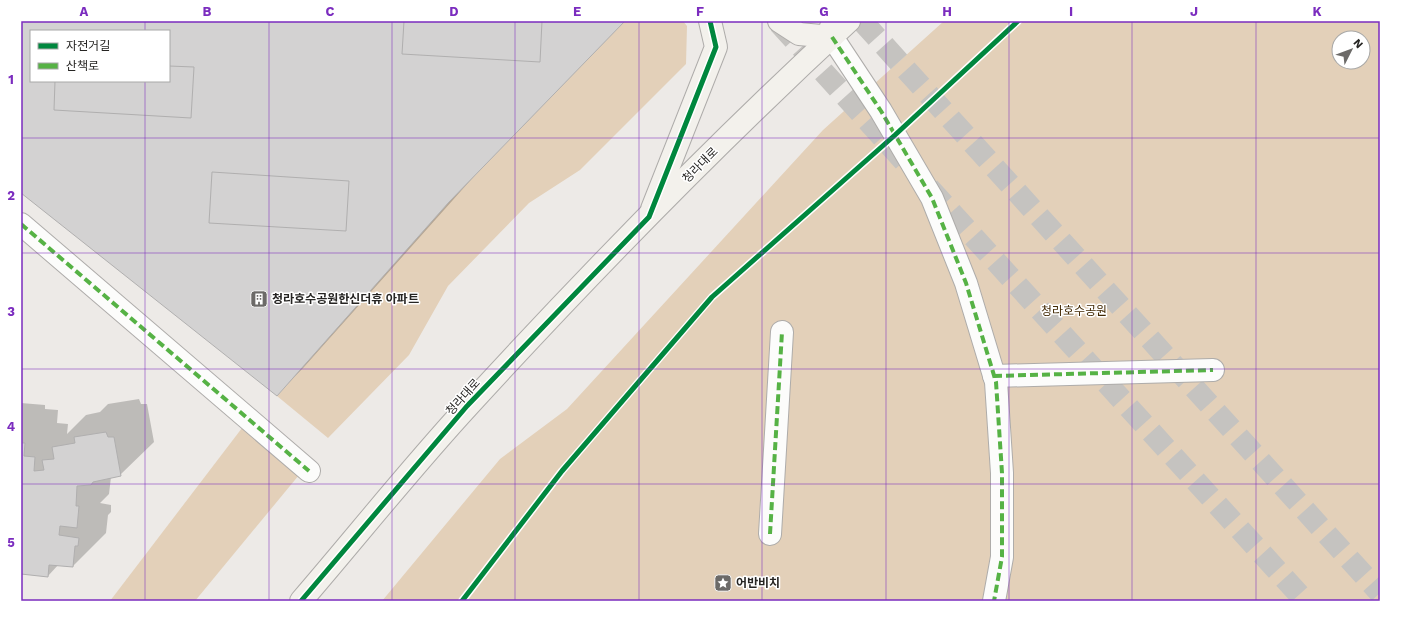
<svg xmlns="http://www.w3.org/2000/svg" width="1401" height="622" font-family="'Work Sans','Noto Sans KR',sans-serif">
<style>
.green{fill:#e3d0b9;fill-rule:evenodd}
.shadow{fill:#0003;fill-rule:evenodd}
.building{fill:#d3d2d2;stroke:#b0afaf;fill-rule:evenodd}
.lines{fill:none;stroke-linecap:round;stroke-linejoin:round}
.secondary-tunnel{stroke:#c5c3c0;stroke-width:22;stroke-dasharray:22 11;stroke-linecap:butt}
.street-casing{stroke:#aeacaa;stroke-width:24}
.secondary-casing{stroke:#aeacaa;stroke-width:24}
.street{stroke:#fcfcfb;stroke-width:22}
.secondary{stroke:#f3f1ec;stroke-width:22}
.quiet{stroke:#56b245;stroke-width:4;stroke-dasharray:8 4;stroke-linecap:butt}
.cycleway-casing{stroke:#fff;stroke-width:8}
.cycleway{stroke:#00873e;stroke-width:5}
.grid{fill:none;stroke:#7b2cbf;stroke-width:1;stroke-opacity:0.55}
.labels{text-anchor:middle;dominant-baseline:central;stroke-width:3;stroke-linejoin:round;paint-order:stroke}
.street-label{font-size:12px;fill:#262523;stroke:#fff}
.poi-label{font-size:12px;font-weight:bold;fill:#262523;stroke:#fff;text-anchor:start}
.park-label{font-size:12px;fill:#412803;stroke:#fff}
.neatline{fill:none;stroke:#7b2cbf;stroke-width:1.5}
.grid-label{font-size:13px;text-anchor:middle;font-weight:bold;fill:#7b2cbf}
</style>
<rect width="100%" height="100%" fill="#edeae7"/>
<g class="green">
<path d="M 625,21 L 683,21 L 687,26 L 686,64 L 580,170 L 529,203 L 448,286 L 409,355 L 328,438 L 277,396 L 449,202 Z"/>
<path d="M 944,21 L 1380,21 L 1380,601 L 382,601 L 500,459 L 567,409 L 823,130 ZM 1339,38 L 1363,38 L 1363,62 L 1339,62 Z"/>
<path d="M 242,428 L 299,475 L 195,601 L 110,601 Z"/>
</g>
<g class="shadow">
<path d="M 21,21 L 625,21 L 477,173 L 304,367 L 277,395 L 21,192 ZM 31,31 L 169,31 L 169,81 L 31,81 Z"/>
<path d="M 139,399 L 141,404 L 147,404 L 154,442 L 120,475 L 111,477 L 109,494 L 100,503 L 111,505 L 111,512 L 108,515 L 106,533 L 73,566 L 59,564 L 48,576 L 24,573 L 21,576 L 21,403 L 45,405 L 45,409 L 58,410 L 57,423 L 68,424 L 67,434 L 86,415 L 100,412 L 108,404 Z"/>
</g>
<g class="building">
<path d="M 21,21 L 625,21 L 449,202 L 277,396 L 21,193 ZM 31,31 L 169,31 L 169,81 L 31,81 Z"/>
<path d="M 404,21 L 542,21 L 540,62 L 402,54 Z"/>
<path d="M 169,66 L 194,67 L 191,118 L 54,110 L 55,81 L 169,81 Z"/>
<path d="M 212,172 L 349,181 L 346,231 L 209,223 Z"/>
<path d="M 106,432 L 108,437 L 114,437 L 121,476 L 93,482 L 91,485 L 77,486 L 76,506 L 79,506 L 77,528 L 60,526 L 59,535 L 79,538 L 78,546 L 75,546 L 73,567 L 49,565 L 48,577 L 21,574 L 21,443 L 25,443 L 24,456 L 35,457 L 34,471 L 44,470 L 42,460 L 54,459 L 52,447 L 75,443 L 74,437 Z"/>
</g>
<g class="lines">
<g class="secondary-tunnel">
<path d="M 862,21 L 1380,593"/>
<path d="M 779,23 L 904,161"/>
<path d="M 929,188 L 1305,601"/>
</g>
<defs>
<g id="street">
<path d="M 832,37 L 881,111 L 932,198 L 966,283 L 996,382 L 1002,473 L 1002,557 L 994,601"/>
<path d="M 21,224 L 309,471"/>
<path d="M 994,376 L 1213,370"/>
<path d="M 770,534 L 782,332"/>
</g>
<g id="secondary">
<path d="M 779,21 L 799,34 L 832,37 L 831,27"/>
<path d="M 652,209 L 716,47 L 710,21"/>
<path d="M 301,601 C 357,536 410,469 468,406 C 589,274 718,142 849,21"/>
</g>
</defs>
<use href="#street" class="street-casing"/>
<use href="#secondary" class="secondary-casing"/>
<use href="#street" class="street"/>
<use href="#secondary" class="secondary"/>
<g class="quiet">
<path d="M 832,37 L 881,111 L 932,198 L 966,283 L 996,382 L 1002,473 L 1002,557 L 994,601"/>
<path d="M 21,224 L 309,471"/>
<path d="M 994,376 L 1213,370"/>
<path d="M 770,534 L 782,332"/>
</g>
<defs>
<g id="cycleway">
<path d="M 301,601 L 467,406 L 649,217 L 716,47 L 710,21"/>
<path d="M 462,601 L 562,471 L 712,297 L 895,135 L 1018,21"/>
</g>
</defs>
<use href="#cycleway" class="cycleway-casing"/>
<use href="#cycleway" class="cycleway"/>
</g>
<path class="grid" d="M 145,21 L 145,31M 269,21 L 269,601M 392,21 L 392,601M 515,21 L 515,601M 639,21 L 639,601M 762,21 L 762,601M 886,21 L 886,601M 1009,21 L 1009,601M 1132,21 L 1132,601M 1256,21 L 1256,601M 145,81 L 145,601M 21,138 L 1380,138M 21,253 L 1380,253M 21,369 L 1380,369M 21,484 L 1380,484"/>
<defs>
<symbol id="building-square" viewBox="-11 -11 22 22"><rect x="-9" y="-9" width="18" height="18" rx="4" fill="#6c6a68" stroke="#fff"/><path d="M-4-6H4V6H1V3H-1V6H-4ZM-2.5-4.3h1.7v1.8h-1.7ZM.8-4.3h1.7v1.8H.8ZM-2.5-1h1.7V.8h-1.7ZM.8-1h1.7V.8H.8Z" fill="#fff"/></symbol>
<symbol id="sight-square" viewBox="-11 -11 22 22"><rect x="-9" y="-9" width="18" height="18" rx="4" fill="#6c6a68" stroke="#fff"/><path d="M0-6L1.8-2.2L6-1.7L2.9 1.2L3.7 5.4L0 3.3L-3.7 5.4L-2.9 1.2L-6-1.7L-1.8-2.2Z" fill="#fff"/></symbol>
</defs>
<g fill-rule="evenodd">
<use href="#building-square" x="249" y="289" width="20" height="20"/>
<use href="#sight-square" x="713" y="573" width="20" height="20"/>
</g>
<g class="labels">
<g class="street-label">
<text transform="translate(700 165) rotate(-45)">청라대로</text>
<text transform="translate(463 397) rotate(-48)">청라대로</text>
</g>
<g class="poi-label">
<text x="272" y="299">청라호수공원한신더휴 아파트</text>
<text x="736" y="583">어반비치</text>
</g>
<g class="park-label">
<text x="1074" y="311">청라호수공원</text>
</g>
</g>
<rect width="1401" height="622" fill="none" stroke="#ffffff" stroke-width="44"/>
<rect x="30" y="30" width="140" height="52" fill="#ffffff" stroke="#a8a8a7"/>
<rect x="38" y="43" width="20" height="6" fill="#00873e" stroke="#a8a8a7"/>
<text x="66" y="50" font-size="12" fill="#262523">자전거길</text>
<rect x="38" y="63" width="20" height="6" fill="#56b245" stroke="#a8a8a7"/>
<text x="66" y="70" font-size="12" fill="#262523">산책로</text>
<g transform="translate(1351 50) rotate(48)"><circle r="19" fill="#ffffff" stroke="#a8a8a7"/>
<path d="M0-3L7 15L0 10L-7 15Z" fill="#6c6a68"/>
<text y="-6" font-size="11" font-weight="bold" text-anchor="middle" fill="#262523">N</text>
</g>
<rect x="22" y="22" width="1357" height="578" class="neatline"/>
<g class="grid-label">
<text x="84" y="16">A</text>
<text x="207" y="16">B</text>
<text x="330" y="16">C</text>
<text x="454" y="16">D</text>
<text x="577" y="16">E</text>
<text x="700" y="16">F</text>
<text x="824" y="16">G</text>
<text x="947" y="16">H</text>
<text x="1071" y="16">I</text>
<text x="1194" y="16">J</text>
<text x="1317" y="16">K</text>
<text x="11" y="84">1</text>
<text x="11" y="200">2</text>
<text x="11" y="316">3</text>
<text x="11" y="431">4</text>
<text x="11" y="547">5</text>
</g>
</svg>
